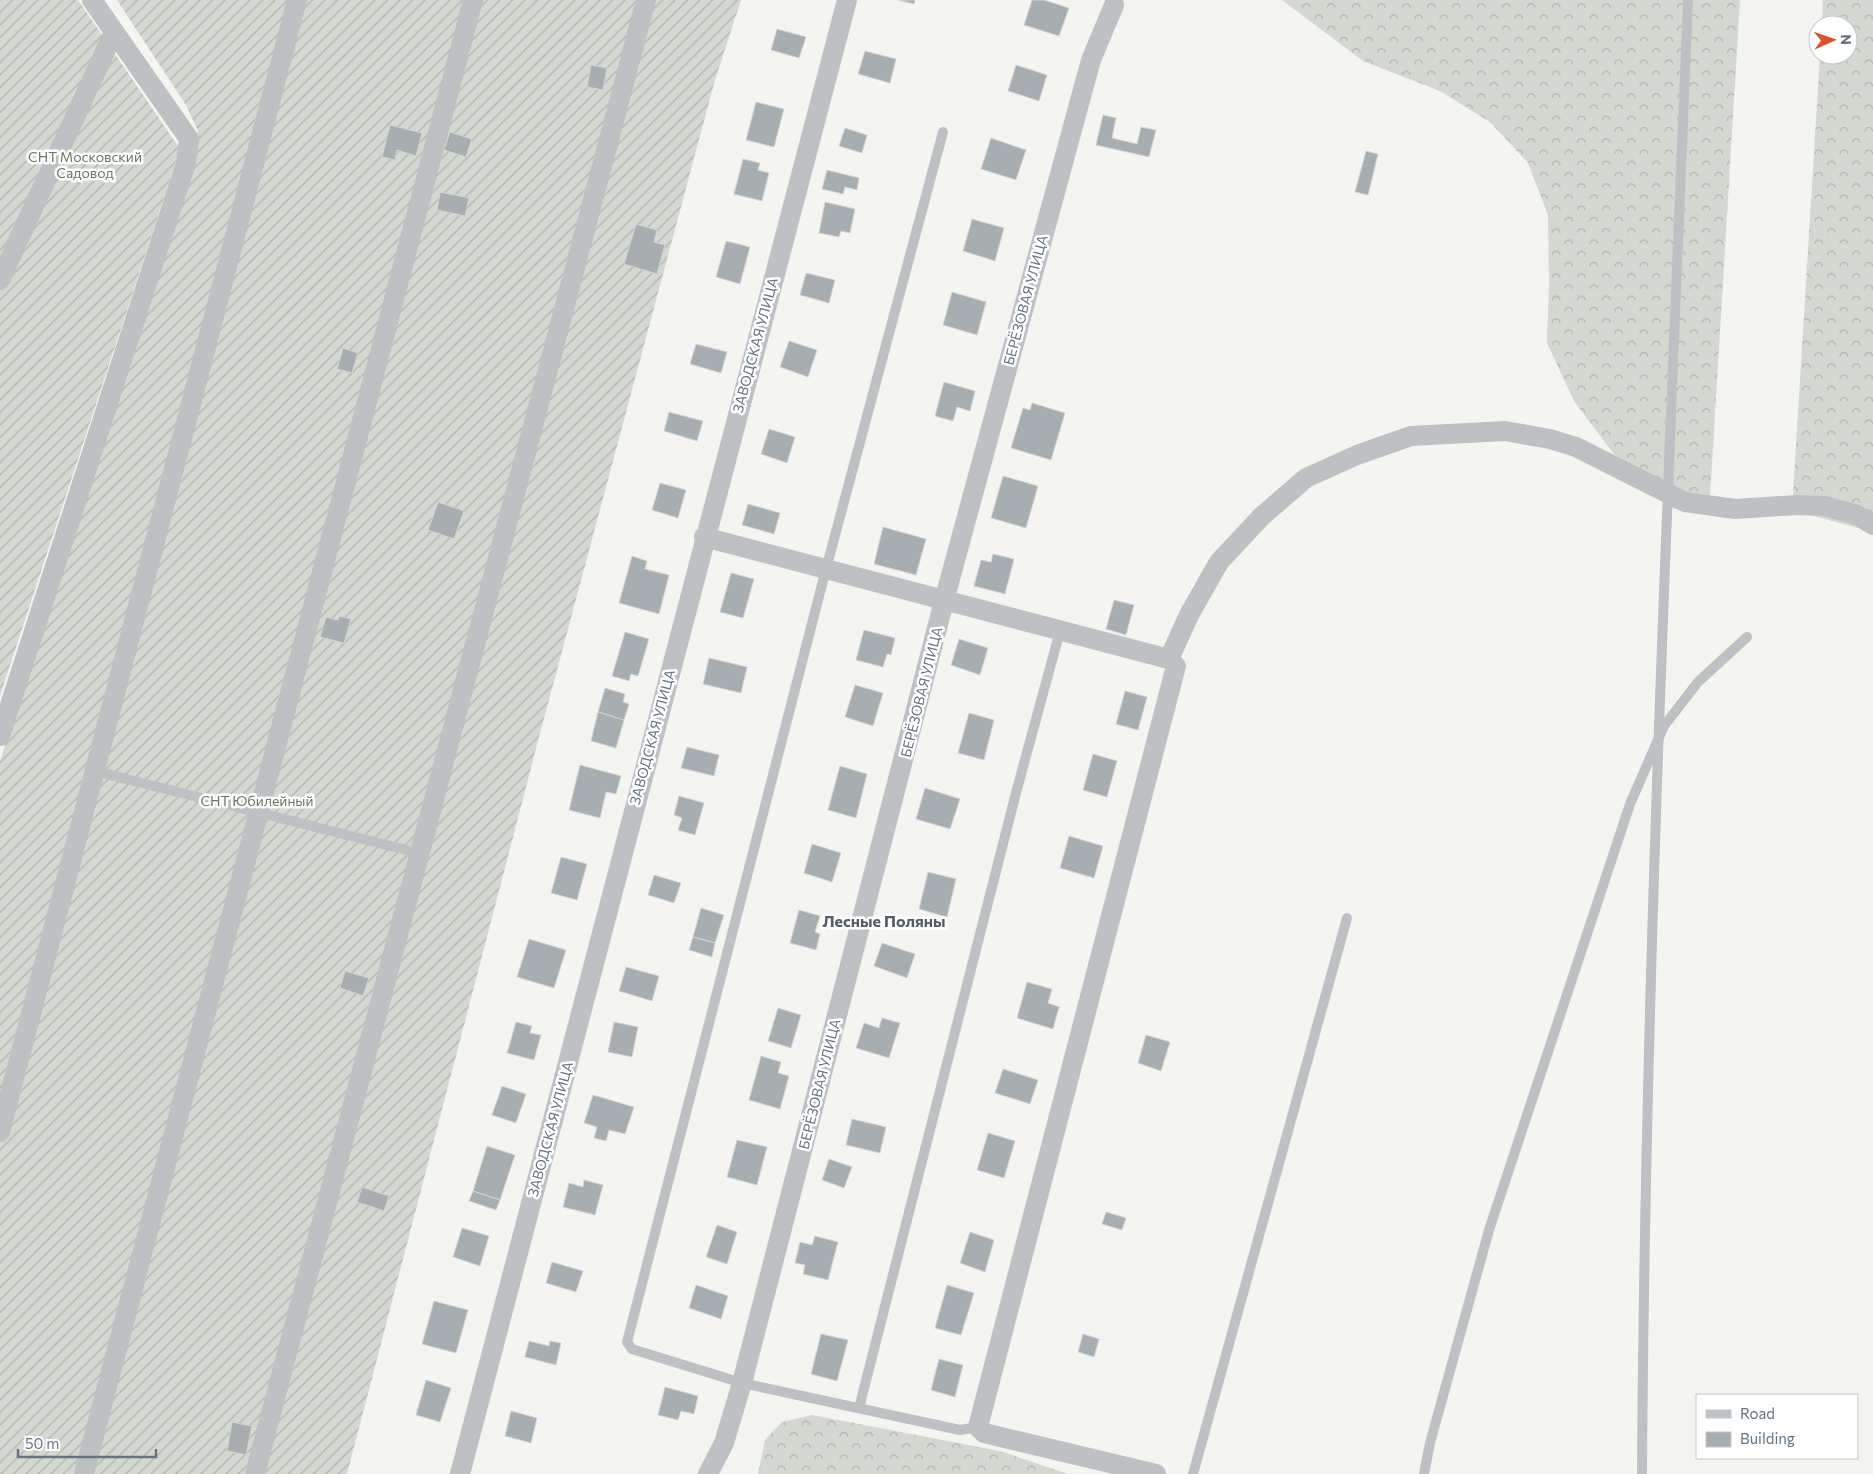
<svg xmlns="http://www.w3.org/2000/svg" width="1873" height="1474" font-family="Commissioner,sans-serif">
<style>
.forest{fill:url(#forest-crowns)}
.garden{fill:url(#garden-furrows)}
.building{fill:#a6aeb2;stroke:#d5d5d3}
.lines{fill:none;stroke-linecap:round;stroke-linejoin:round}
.service{stroke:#bdc1c4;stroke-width:10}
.minor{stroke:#bdc1c4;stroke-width:20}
.labels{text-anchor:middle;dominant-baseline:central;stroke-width:5;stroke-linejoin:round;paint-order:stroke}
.park-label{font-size:14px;fill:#677863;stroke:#fff}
.street-label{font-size:14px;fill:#647480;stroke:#fff}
.quarter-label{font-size:16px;font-weight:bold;fill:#525d66;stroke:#fff}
</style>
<defs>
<pattern id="forest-crowns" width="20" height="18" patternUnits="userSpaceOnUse" patternTransform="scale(1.25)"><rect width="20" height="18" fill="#d3d9d0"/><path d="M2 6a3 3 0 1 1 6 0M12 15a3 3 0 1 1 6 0" fill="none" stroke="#afb5ae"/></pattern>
<pattern id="garden-furrows" width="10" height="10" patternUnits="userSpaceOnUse" patternTransform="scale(1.25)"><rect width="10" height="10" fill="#d3d9d0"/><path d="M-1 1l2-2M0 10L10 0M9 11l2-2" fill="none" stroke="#afb5ae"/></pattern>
</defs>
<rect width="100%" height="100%" fill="#f4f4f0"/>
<g class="forest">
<path d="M 1282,0 L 1740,0 L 1709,514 L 1672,508 L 1613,453 L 1574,401 L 1547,343 L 1549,283 L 1548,215 L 1528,163 L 1490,122 L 1440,91 L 1363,61 Z"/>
<path d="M 1823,0 L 1873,0 L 1873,532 L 1792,510 L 1820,55 L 1848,55 L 1848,25 L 1822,25 Z"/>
<path d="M 812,1415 L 1000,1451 L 1068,1474 L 758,1474 L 765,1440 L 782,1422 Z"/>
</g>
<g class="garden">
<path d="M 0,0 L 78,0 L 180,149 L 0,696 Z"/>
<path d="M 117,0 L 741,0 L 715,80 L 538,741 L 347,1474 L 0,1474 L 0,761 L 197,154 L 198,131 L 186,105 Z"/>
</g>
<g class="building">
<path d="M 898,0 L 915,0 L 914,4 Z"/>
<path d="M 1032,0 L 1044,0 L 1069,8 L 1059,36 L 1024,25 Z"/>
<path d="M 777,29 L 806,37 L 799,58 L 771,50 Z"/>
<path d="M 865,51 L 896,59 L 890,83 L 858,74 Z"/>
<path d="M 591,65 L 607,68 L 603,90 L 587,87 Z"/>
<path d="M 1016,65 L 1047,75 L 1039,101 L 1008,91 Z"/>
<path d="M 756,102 L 784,109 L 774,147 L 746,140 Z"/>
<path d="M 1103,115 L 1116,118 L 1112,138 L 1137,144 L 1141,127 L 1156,130 L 1149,157 L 1096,145 Z"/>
<path d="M 390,125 L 422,133 L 416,156 L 397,150 L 395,160 L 382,157 Z"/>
<path d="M 845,128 L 867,135 L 862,153 L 839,146 Z"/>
<path d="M 450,132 L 472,139 L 466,157 L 444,150 Z"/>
<path d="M 991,138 L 1026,150 L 1016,180 L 981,169 Z"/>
<path d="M 1366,151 L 1378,154 L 1368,195 L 1355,192 Z"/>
<path d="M 743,159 L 760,163 L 758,170 L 769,173 L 762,201 L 734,194 Z"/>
<path d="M 827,170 L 859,178 L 857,190 L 845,187 L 843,194 L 822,189 Z"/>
<path d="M 440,192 L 469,198 L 465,216 L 437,210 Z"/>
<path d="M 825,202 L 855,209 L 850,233 L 841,231 L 839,237 L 819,233 Z"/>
<path d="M 972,219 L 1004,228 L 995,261 L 963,251 Z"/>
<path d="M 636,224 L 657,230 L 654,242 L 665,245 L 657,274 L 624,264 Z"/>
<path d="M 726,241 L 750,247 L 740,284 L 716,277 Z"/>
<path d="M 806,273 L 835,280 L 829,303 L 800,295 Z"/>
<path d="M 952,292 L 986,302 L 977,335 L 943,325 Z"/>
<path d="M 789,341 L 817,350 L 808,377 L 780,367 Z"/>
<path d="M 696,344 L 727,352 L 721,373 L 690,364 Z"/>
<path d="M 343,348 L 358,353 L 352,373 L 337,369 Z"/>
<path d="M 944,382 L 975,391 L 970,411 L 957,407 L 953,421 L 935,416 Z"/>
<path d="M 1032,403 L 1065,413 L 1051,460 L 1011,448 L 1023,408 L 1030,410 Z"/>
<path d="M 669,412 L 703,421 L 697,441 L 664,431 Z"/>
<path d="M 769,429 L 795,437 L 787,463 L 761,454 Z"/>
<path d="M 1003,476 L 1038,486 L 1026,528 L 991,518 Z"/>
<path d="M 660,483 L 686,490 L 678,518 L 652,510 Z"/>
<path d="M 438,502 L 464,511 L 454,539 L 428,530 Z"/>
<path d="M 748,504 L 780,513 L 774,534 L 742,525 Z"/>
<path d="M 883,527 L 926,539 L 916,575 L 874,564 Z"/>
<path d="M 993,554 L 1014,559 L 1005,594 L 974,586 L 981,560 L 991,562 Z"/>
<path d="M 632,556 L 647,561 L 645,569 L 669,575 L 659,614 L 619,603 Z"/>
<path d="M 731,573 L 754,579 L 743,618 L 720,612 Z"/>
<path d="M 1114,600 L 1134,605 L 1126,635 L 1106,629 Z"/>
<path d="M 339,616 L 351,619 L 344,643 L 320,637 L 326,617 L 338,620 Z"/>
<path d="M 864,630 L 895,638 L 891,655 L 887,654 L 883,667 L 856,660 Z"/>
<path d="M 625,632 L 649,639 L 638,676 L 631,674 L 629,681 L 612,676 Z"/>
<path d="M 959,639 L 988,648 L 980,675 L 951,665 Z"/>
<path d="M 709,658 L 747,667 L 741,693 L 703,684 Z"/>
<path d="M 855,685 L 883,693 L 873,726 L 845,717 Z"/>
<path d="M 605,688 L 625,694 L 623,702 L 629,704 L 624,720 L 598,712 Z"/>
<path d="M 1125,691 L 1147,697 L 1138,730 L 1116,724 Z"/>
<path d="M 598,712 L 624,720 L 616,748 L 591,741 Z"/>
<path d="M 969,713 L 994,720 L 984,760 L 958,753 Z"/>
<path d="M 687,747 L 719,755 L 714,776 L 681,768 Z"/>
<path d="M 1093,754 L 1117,761 L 1107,797 L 1083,790 Z"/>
<path d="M 580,765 L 621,776 L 616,794 L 606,792 L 600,818 L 569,810 Z"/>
<path d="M 840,766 L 867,774 L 856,818 L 828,810 Z"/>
<path d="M 925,788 L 960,799 L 950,829 L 916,819 Z"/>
<path d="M 679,796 L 704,803 L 695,835 L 678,830 L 682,818 L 674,815 Z"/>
<path d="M 1069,836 L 1103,846 L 1094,878 L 1060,868 Z"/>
<path d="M 812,844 L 841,853 L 832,882 L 804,873 Z"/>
<path d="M 561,857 L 587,864 L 577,900 L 551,893 Z"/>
<path d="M 928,872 L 956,879 L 947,917 L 919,909 Z"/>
<path d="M 654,875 L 681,883 L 674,903 L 648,895 Z"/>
<path d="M 701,908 L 724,915 L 715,943 L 693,937 Z"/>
<path d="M 799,910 L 820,916 L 815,932 L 820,934 L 816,950 L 790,943 Z"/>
<path d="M 693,937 L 715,943 L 712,957 L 689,950 Z"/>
<path d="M 529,939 L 566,950 L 554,988 L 517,977 Z"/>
<path d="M 882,943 L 915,954 L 907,978 L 874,966 Z"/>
<path d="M 626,967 L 659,976 L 652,1001 L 619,991 Z"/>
<path d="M 345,971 L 369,978 L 363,996 L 340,988 Z"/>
<path d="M 1027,982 L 1052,989 L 1048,1003 L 1059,1007 L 1053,1029 L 1017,1018 Z"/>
<path d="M 778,1008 L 801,1015 L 791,1048 L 768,1041 Z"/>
<path d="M 882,1018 L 900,1023 L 889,1058 L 856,1048 L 864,1023 L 879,1028 Z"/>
<path d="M 516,1022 L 532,1026 L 530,1033 L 541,1035 L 534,1060 L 507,1053 Z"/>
<path d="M 614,1022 L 638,1027 L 632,1057 L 608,1052 Z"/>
<path d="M 1146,1035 L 1170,1042 L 1161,1071 L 1138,1063 Z"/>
<path d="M 761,1056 L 781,1062 L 778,1073 L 789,1076 L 780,1109 L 749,1100 Z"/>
<path d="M 1003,1069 L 1038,1080 L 1030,1104 L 995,1093 Z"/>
<path d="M 502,1086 L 526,1094 L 516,1123 L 492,1115 Z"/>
<path d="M 593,1095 L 634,1107 L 625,1134 L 609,1130 L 606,1141 L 594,1138 L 597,1127 L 584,1123 Z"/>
<path d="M 852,1119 L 886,1127 L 880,1153 L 846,1145 Z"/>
<path d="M 988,1133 L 1015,1141 L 1004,1178 L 977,1170 Z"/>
<path d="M 737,1140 L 767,1147 L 757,1185 L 727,1177 Z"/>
<path d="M 487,1146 L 515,1155 L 500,1200 L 473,1191 Z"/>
<path d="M 829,1159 L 852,1167 L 844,1188 L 822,1180 Z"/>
<path d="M 584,1180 L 603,1185 L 595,1215 L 563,1207 L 569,1183 L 583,1187 Z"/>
<path d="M 362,1187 L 389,1196 L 384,1211 L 357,1202 Z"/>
<path d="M 473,1191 L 500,1200 L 496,1210 L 469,1201 Z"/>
<path d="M 1106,1212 L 1126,1218 L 1122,1230 L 1102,1224 Z"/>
<path d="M 717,1225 L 737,1232 L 727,1264 L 706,1257 Z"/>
<path d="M 462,1228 L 489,1236 L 480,1266 L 453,1257 Z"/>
<path d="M 970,1232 L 994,1240 L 985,1272 L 960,1263 Z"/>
<path d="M 815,1236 L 838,1242 L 828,1280 L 803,1274 L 805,1265 L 795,1263 L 800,1242 L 812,1245 Z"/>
<path d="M 552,1262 L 583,1271 L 576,1292 L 546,1283 Z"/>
<path d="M 696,1285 L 728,1296 L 721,1319 L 689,1308 Z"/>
<path d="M 947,1285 L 974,1293 L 961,1335 L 935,1328 Z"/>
<path d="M 434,1301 L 468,1310 L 456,1353 L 422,1344 Z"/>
<path d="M 821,1334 L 848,1340 L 837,1381 L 811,1374 Z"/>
<path d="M 1083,1334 L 1099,1339 L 1094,1357 L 1078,1352 Z"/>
<path d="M 529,1341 L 549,1346 L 550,1341 L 561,1343 L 556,1365 L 525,1357 Z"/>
<path d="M 939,1359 L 963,1365 L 955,1397 L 931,1390 Z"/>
<path d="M 426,1380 L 451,1388 L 440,1422 L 416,1415 Z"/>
<path d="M 665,1387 L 698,1396 L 694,1414 L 681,1411 L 678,1420 L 658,1415 Z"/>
<path d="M 511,1411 L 537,1418 L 531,1443 L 505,1436 Z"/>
<path d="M 232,1422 L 252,1426 L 246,1455 L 227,1451 Z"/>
</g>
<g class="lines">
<g class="service">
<path d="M 943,132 L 826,569 L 627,1342 L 632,1349 L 742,1383 L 960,1430 L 978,1427"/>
<path d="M 95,771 L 418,853"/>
<path d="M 859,1408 L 1017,789 L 1060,631"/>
<path d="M 1193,1474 L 1347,918"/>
<path d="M 1424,1474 L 1430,1443 L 1489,1230 L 1630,804 L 1664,726 L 1698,682 L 1747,637"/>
<path d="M 1642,1474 C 1645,982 1668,491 1688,0"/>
</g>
<g class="minor">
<path d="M 0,280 L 114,32"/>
<path d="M 704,537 L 1169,659 L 1176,666 L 978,1427 L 984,1433 L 1156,1474"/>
<path d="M 1169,659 L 1189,615 L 1219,562 L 1262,516 L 1306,478 L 1357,455 L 1411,436 L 1505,431 L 1550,439 L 1576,447 L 1685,502 L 1735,509 L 1796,505 L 1825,506 L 1857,515 L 1873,525"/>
<path d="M 0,736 L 186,163 L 189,139 L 92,0"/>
<path d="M 0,1132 L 297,0"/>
<path d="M 84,1474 L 473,0"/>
<path d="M 255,1474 L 646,0"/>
<path d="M 460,1474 L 847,0"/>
<path d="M 708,1474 L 724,1443 L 742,1383 L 944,601 L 1091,60 L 1114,5"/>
</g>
</g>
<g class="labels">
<g class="park-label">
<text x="85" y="156">СНТ Московский<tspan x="85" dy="16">Садовод</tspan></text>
<text x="257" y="800">СНТ Юбилейный</text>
</g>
<g class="street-label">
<text transform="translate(1025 300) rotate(-75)">БЕРЁЗОВАЯ УЛИЦА</text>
<text transform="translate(755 345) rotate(-75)">ЗАВОДСКАЯ УЛИЦА</text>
<text transform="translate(921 692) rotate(-76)">БЕРЁЗОВАЯ УЛИЦА</text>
<text transform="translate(652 737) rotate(-75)">ЗАВОДСКАЯ УЛИЦА</text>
<text transform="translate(819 1084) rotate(-76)">БЕРЁЗОВАЯ УЛИЦА</text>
<text transform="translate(550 1129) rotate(-75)">ЗАВОДСКАЯ УЛИЦА</text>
</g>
<g class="quarter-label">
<text x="884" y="920">Лесные Поляны</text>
</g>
</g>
<rect x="1696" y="1394" width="162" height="65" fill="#ffffff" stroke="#c1c7cc"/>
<rect x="1706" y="1410" width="25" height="8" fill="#bdc1c4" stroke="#c1c7cc"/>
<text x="1740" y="1419" font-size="15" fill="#647480">Road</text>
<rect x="1706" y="1432" width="25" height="15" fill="#a6aeb2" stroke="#c1c7cc"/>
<text x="1740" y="1444" font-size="15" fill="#647480">Building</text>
<g transform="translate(1833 40) rotate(88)"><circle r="24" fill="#ffffff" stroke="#c1c7cc"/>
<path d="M0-4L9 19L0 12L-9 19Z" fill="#dc5329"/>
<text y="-8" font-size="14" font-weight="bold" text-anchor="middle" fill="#647480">N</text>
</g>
<path d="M18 1449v8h138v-8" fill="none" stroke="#647480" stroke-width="2.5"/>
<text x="25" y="1449" font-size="15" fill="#647480" stroke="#ffffff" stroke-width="4" paint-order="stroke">50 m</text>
</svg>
